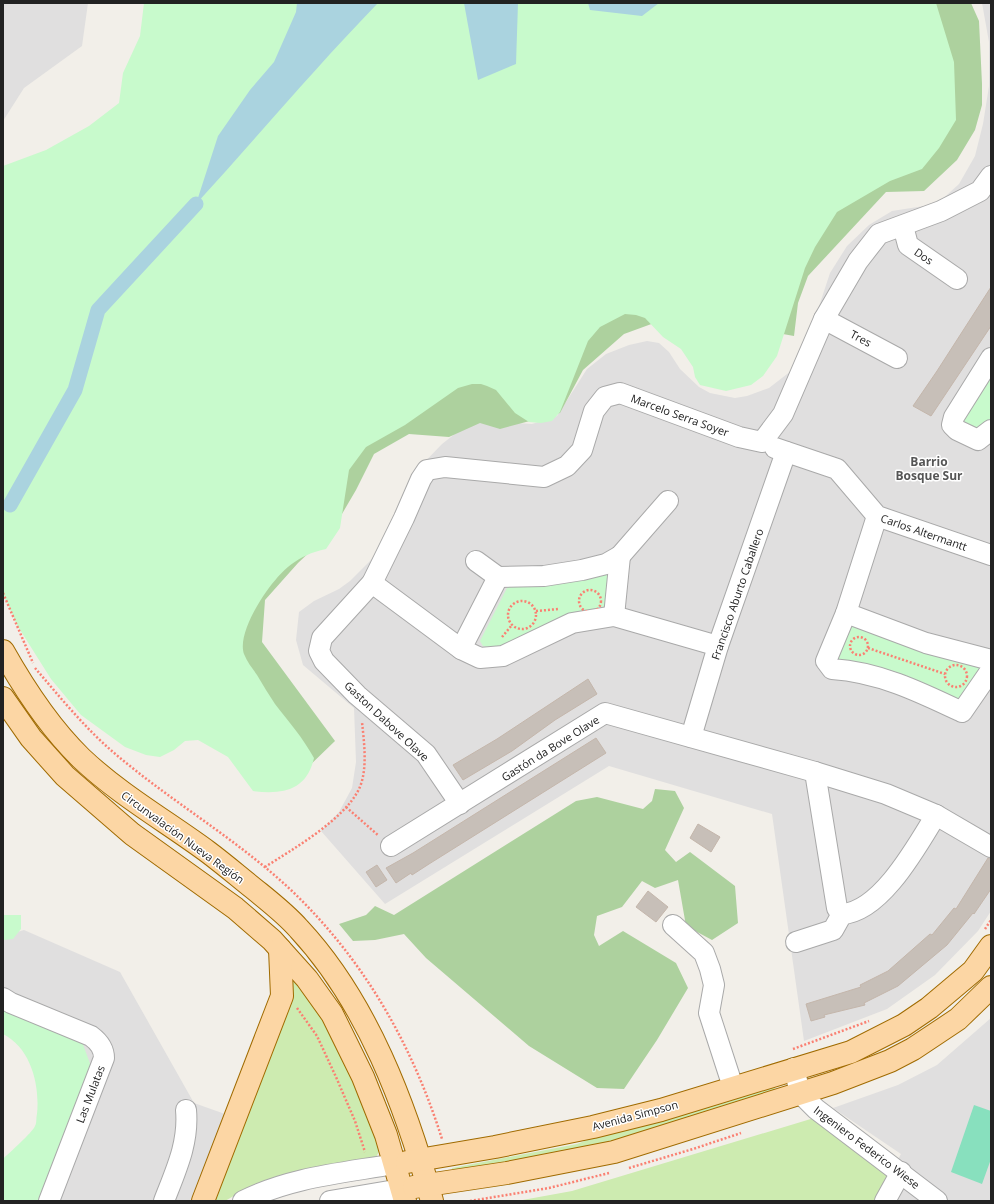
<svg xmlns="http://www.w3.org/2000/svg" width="994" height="1204" font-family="'Open Sans',sans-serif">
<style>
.residential{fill:#e0dfdf}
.grass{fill:#cdebb0}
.forest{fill:#add19e}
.park{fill:#c8facc}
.pitch{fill:#88e0be}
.water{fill:#aad3df}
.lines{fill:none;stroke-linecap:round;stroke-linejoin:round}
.canal{stroke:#aad3df;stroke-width:15}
.building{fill:#c7bfb8;stroke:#c4b6ab}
.minor-casing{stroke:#a9a9a9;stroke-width:22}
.major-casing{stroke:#a06b00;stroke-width:24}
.path{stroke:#fa8072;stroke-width:2.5;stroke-dasharray:2 2;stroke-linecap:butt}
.minor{stroke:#fff;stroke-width:20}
.major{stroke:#fcd6a4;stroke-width:22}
.labels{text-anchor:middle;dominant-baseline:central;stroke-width:3;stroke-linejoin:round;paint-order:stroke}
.street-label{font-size:11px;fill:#222;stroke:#fff}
.neighbourhood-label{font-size:12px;font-weight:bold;fill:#555;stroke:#fff}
</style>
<rect width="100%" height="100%" fill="#f2efe9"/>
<g class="residential">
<path d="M 3,3 L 88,3 L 82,46 L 24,88 L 3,121 Z"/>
<path d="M 982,3 L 991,3 L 991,911 L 978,931 L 935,975 L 887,1009 L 804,1041 L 772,814 L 609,766 L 385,904 L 321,831 L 339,812 L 352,788 L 356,762 L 354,708 L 303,665 L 296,640 L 299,612 L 314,601 L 339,589 L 350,581 L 370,561 L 379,549 L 414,473 L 442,444 L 456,433 L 481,421 L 532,424 L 557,416 L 587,369 L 606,354 L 629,345 L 647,341 L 659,343 L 669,352 L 680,369 L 699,387 L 710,393 L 735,398 L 747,396 L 769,388 L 800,364 L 830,273 L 847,246 L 869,225 L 892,211 L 937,204 L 959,184 L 975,156 L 983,124 L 989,86 L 989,42 Z"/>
<path d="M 24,930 L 120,972 L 194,1103 L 239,1119 L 212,1201 L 42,1201 L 87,1079 L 3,1013 L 3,936 Z"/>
<path d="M 991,1018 L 991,1201 L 875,1201 L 901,1154 L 833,1108 L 898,1085 L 937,1065 Z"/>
</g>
<g class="grass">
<path d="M 291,973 L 328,1022 L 353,1074 L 380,1150 L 375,1159 L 277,1177 L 251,1186 L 225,1201 L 212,1201 Z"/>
<path d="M 774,1085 L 775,1088 L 773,1092 L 582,1151 L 454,1175 L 452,1168 L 577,1144 L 631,1123 Z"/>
<path d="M 814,1118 L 889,1174 L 875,1201 L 517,1201 L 572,1191 Z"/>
</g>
<g class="forest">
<path d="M 919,3 L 971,3 L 979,21 L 982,84 L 982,105 L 975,130 L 957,160 L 924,191 L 886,192 L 808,276 L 798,303 L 794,336 L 676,315 L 624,334 L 583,370 L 560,413 L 500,429 L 480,423 L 449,437 L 409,434 L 374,454 L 356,490 L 332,531 L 298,563 L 265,600 L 262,642 L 335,741 L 305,770 L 228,629 L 243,545 Z"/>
<path d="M 655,789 L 675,791 L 684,808 L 665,850 L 676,862 L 690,852 L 735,886 L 738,923 L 712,940 L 686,926 L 678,880 L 655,888 L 642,881 L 622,907 L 597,916 L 594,935 L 599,946 L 623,931 L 676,963 L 688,988 L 657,1040 L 624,1089 L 597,1088 L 529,1046 L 426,958 L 404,934 L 375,940 L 353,941 L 339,924 L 366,915 L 375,906 L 394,915 L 576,801 L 597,797 L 643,809 L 652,801 Z"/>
</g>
<g class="park">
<path d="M 144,3 L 936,3 L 954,62 L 956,120 L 939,148 L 922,169 L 890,181 L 837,212 L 815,247 L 805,268 L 777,356 L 763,376 L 751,385 L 726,391 L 700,385 L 695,377 L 693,367 L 681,349 L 663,337 L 645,318 L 636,315 L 625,314 L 600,327 L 588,341 L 560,412 L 552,421 L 541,423 L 529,422 L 515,413 L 496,390 L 487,386 L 481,384 L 472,384 L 458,388 L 405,425 L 366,447 L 349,470 L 340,528 L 326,549 C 297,555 282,570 266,592 C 256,606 238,637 244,654 C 247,662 253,669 257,675 C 263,685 269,695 275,704 C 289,722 303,738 314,758 C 307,790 283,795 253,791 L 228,757 L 198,740 L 185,741 L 174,750 L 160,757 L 146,755 L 125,747 L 81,715 L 51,679 L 17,625 L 3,594 L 3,166 L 46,150 L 89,126 L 119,103 L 123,73 L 140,36 Z"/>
<path d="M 991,368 L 991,419 L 984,429 L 977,432 L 961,423 Z"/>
<path d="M 611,569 L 606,606 L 571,614 L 518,641 L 495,649 L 483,646 L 480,641 L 507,588 L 518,582 Z"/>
<path d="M 846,622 L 981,667 L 981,675 L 958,701 L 843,665 L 837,657 Z"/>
<path d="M 3,915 L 21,915 L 21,929 L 13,939 L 3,940 Z"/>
<path d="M 3,1006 L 81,1039 L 92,1069 L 41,1201 L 3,1201 L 3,1159 C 10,1152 32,1133 35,1126 C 37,1123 36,1117 37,1114 C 40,1085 31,1048 3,1034 Z"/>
</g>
<path class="pitch" d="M 974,1105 L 991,1111 L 991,1159 L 982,1184 L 951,1172 Z"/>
<g class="water">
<path d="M 297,3 L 378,3 C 315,68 257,137 196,204 L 218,136 L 250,90 L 274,62 L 296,12 Z"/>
<path d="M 464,3 L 518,3 L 516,64 L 478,80 Z"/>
<path d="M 588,3 L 659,3 L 642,16 L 590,10 Z"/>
</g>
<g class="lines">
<path class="canal" d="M 10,505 L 75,390 L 98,310 L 196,204"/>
</g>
<g class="building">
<path d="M 991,287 L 991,326 L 931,416 L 913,406 L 937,371 Z"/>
<path d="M 588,679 L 597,694 L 555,720 L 512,751 L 463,780 L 453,765 L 497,739 Z"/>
<path d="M 596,738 L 606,753 L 429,864 L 412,875 L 411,873 L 396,883 L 386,868 L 413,853 Z"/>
<path d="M 698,824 L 720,837 L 711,852 L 690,838 Z"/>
<path d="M 988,858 L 991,858 L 991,889 L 974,914 L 973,913 L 947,945 L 898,986 L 864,1003 L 865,1005 L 824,1015 L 825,1017 L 811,1021 L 806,1004 L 861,987 L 860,985 L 888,971 L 930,934 L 932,935 L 954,908 L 956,909 Z"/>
<path d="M 377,865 L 387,880 L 376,887 L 366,872 Z"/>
<path d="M 648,891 L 668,907 L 656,922 L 636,907 Z"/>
</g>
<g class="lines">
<defs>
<g id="minor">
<path d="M 903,226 L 908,245 L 957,279"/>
<path d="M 824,319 L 897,358"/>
<path d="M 991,358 L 954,417 L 952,425 L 957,430 L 978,440 L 991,430"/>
<path d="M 775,448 L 837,469 L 877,516 L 991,555"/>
<path d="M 877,516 L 846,613 L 826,661 L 832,669 C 879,672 920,692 962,712 L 991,670"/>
<path d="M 476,561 L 498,577 L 544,576 L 582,570 L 606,564 L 620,556 L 668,501"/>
<path d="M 372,583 L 461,649 L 480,658 L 503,656 L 572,623 L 614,616 L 718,646"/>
<path d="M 846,613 L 926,643 L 991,660"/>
<path d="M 614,616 L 620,556"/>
<path d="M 461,649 L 498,577"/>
<path d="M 691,737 L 718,646 L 786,452"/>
<path d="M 815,772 L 837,908 L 842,914 C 881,912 917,846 936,815"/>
<path d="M 460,804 L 426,754 L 357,695 L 324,661 L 319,651 L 322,638 L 372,583 L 404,518 L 421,479 L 427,470 L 445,467 L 544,477 L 567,466 L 582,450 L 594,411 L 605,397 L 620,393 L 739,437 L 762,442 L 783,414 L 824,319 L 858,261 L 879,234 L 941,211 L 980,191 L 991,176"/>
<path d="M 391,846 L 605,713 L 815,772 L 886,794 L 936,815 L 991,847"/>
<path d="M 673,925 L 704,953 L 710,969 L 714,985 L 709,1013 L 733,1087"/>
<path d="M 796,942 L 833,930 L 842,914"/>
<path d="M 3,998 L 11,1003 L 91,1036 C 99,1042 104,1048 104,1058 L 49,1201"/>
<path d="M 794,1068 L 800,1093 L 816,1109 L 937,1201"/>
<path d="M 164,1201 C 176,1170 189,1143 186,1110"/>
<path d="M 243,1201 C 291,1177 343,1173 394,1164"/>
<path d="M 330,1201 L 401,1189"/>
<path d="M 885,1201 L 901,1172"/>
</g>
<g id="major">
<path d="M 3,651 C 25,690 49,727 81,758 C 120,795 166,821 208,852 C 224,864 238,876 253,888 C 269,901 286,914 299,929 C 367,1002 406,1106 432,1201"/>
<path d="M 3,698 L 31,738 L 65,776 L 132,834 L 235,908 L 272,940 L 307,979 L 332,1014 L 363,1077 L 386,1135 L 405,1201"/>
<path d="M 407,1162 L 495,1147 L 593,1127 L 661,1110 L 851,1052 L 904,1025 L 929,1008 L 973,971 L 991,946"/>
<path d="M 414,1187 L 507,1173 L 614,1152 L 833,1083 L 890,1061 L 913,1049 L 958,1019 L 991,987"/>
<path d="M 203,1201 L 282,996 L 280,949"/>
</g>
</defs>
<use href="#minor" class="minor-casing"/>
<use href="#major" class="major-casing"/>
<g class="path">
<circle cx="590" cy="601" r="11"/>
<path d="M 3,593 L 33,663"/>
<circle cx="522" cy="615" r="14"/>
<path d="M 536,611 L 559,609"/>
<circle cx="859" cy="646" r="9"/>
<path d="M 502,637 L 512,625"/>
<path d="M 868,648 L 945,674"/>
<circle cx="956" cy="676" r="11"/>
<path d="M 35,668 C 59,696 85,728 113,752 C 170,801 237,839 292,891 C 364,960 412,1044 442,1139"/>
<path d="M 346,807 L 379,836"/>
<path d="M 265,867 C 293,849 344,820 359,789 C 368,770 364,742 362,722"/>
<path d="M 985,929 L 991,920"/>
<path d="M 297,1008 L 317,1036 L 336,1077 L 355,1121 L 365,1152"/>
<path d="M 793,1049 L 869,1021"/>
<path d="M 629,1168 L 693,1149 L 741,1133"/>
<path d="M 470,1201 L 549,1188 L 609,1173"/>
</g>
<use href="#minor" class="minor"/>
<use href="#major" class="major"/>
</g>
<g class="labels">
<g class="street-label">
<text transform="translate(924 256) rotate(35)">Dos</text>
<text transform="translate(861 338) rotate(28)">Tres</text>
<text transform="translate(680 415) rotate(20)">Marcelo Serra Soyer</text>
<text transform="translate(924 532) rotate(19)">Carlos Altermantt</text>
<text transform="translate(737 594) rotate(-71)">Francisco Aburto Caballero</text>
<text transform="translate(387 721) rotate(43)">Gaston Dabove Olave</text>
<text transform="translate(550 748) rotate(-32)">Gastón da Bove Olave</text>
<text transform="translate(183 837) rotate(36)">Circunvalación Nueva Región</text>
<text transform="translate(90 1094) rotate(-69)">Las Mulatas</text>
<text transform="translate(635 1115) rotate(-15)">Avenida Simpson</text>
<text transform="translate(867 1147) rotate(37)">Ingeniero Federico Wiese</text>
</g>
<g class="neighbourhood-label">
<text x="929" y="461">Barrio<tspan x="929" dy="14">Bosque Sur</tspan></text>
</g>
</g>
<rect width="994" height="1204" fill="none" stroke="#222222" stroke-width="8"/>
</svg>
